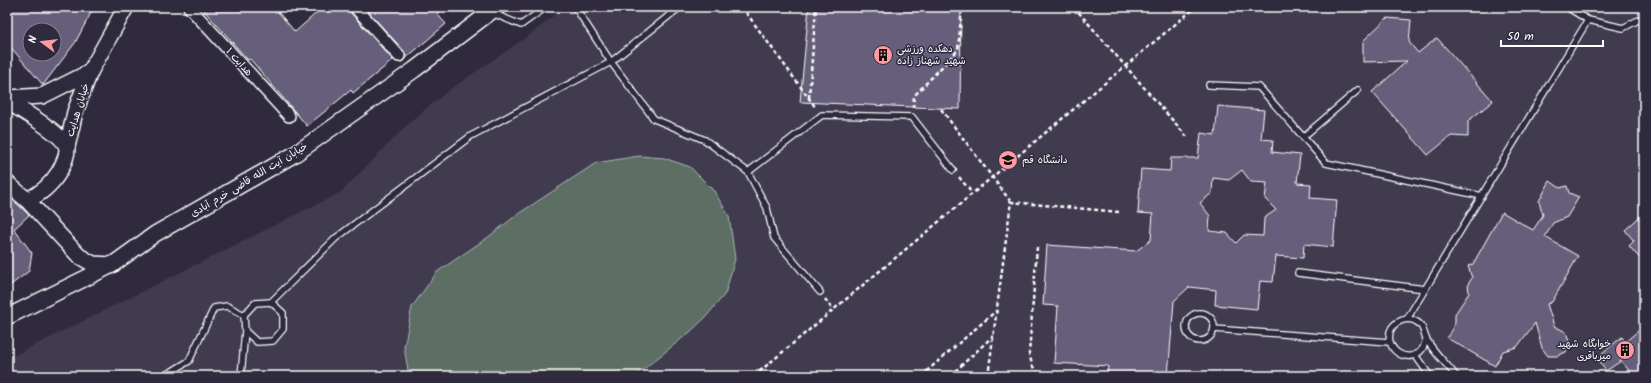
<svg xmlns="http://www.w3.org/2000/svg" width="1651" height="383" font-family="Kalam,'Playpen Sans Arabic',sans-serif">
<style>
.built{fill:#403a50}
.green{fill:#5d6e65;stroke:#aeb6b2}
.building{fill:#665e7b;stroke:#fff;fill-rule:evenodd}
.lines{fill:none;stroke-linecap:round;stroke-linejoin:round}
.lane-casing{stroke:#fff;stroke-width:8}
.street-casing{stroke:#fff;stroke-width:14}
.secondary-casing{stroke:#fff;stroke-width:18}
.path{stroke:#fff;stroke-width:2.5;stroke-dasharray:4 3;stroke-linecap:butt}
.lane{stroke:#2f2a3d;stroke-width:5.5}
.street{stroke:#2f2a3d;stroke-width:11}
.secondary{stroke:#2f2a3d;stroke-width:15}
.labels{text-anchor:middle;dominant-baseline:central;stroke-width:3;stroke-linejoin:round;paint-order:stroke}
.poi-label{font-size:10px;fill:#fff;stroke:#2f2a3d;text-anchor:start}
.street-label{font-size:10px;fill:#fff;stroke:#2f2a3d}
</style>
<rect width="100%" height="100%" fill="#2f2a3d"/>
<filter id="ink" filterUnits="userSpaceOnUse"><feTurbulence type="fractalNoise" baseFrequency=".025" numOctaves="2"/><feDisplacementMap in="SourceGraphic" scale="8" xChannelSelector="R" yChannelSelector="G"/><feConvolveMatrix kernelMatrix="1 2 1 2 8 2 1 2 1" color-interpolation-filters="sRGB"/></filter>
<g filter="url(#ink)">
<path class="built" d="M 564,7 L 1644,7 L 1644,376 L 7,376 L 7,359 L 341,192 L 405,127 L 423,111 L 449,90 L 531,34 Z"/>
<path class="green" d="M 639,156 L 664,158 L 690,167 L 714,191 L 729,216 L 735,259 L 725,294 L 705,318 L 690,332 L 635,376 L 409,376 L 404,347 L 412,307 L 437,272 L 487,238 L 518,214 L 596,163 Z"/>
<g class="building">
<path d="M 7,7 L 94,7 L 75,43 L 43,85 L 7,43 ZM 30,30 L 54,30 L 54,54 L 30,54 Z"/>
<path d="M 201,7 L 274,7 L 295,32 L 323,7 L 348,7 L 350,12 L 393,60 L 353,93 L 351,90 L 307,126 L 250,59 L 248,60 L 240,51 Z"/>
<path d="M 364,7 L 445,7 L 437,14 L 446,24 L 405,59 L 404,51 Z"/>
<path d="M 809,7 L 961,7 L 960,109 L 800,102 Z"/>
<path d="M 1387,18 L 1411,20 L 1409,42 L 1418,53 L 1437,38 L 1493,101 L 1468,121 L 1468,137 L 1451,136 L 1428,155 L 1372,92 L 1407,61 L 1363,62 L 1363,41 Z"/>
<path d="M 1218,106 L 1264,110 L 1261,139 L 1273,140 L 1272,152 L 1300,155 L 1297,183 L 1311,184 L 1310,198 L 1337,200 L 1333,247 L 1304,244 L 1303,258 L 1276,256 L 1273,282 L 1260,281 L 1257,309 L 1215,305 L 1216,290 L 1189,287 L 1174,301 L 1168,376 L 1107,376 L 1108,366 L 1054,363 L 1058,306 L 1043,305 L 1047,245 L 1136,251 L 1151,240 L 1153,214 L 1138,213 L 1141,169 L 1170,171 L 1171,158 L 1198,158 L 1201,133 L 1215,135 ZM 1242,170 L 1251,182 L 1267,183 L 1265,199 L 1276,210 L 1264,218 L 1263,236 L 1244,235 L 1236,243 L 1227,233 L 1209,231 L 1210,216 L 1200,203 L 1212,193 L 1213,178 L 1229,180 Z"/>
<path d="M 1550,181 L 1560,188 L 1567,186 L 1569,193 L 1579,197 L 1567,217 L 1553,223 L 1545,237 L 1578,256 L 1552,302 L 1547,304 L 1554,326 L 1566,332 L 1569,341 L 1566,352 L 1557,356 L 1548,356 L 1542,348 L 1535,323 L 1517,347 L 1503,351 L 1495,366 L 1447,338 L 1455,323 L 1455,314 L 1469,293 L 1468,284 L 1472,278 L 1468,266 L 1473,264 L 1502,212 L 1533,230 L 1543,215 L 1539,201 Z"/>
<path d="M 13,200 L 29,215 L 14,229 L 32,253 L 29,271 L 7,288 L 7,205 Z"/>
<path d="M 1644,213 L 1644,263 L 1629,246 L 1634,241 L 1625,230 Z"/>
<path d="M 1644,326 L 1644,376 L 1634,376 L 1621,361 L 1606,371 L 1596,358 L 1622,337 L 1625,342 Z"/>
</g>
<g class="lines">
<defs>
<g id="lane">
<path d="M 575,7 L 611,62 L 654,119 L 705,140 L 748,172 L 767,208 L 774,238 L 820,292"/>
<path d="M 1567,7 L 1588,20 L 1623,28 L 1644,17"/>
<path d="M 492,13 L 521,25 L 546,7"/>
<path d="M 1209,85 L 1259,87 L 1326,163 L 1482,196"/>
<path d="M 1303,137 L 1358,90"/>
<path d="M 748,172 L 822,115 L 912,117 L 953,170"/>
<path d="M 1298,273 L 1425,289"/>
<path d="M 271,302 L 336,238 L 471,136 L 611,62 L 680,7"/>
<path d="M 271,302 L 283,313 L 283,329 L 273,341 L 257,342 L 245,331 L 244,315 L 255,303 Z"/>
<circle cx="1200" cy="327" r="14"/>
<path d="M 1407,319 L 1588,20"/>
<path d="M 1214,329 L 1389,342"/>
<path d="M 1426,339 C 1425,342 1424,346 1423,348 C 1411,366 1385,352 1390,332 C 1393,321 1408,316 1417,322 C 1425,327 1423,334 1427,340 C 1434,353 1447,364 1456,376"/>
<path d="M 1415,355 L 1430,376"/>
<path d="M 149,376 L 166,375 L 189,361 L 214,308 L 227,306 L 244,315"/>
<path d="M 241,376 L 245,331"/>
</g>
<g id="street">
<path d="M 189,7 L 289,116"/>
<path d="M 355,7 L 399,56"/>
</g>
<g id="secondary">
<path d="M 7,98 L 42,96 L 90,72"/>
<path d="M 7,101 C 19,109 66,135 67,149 C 67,157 63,165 59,172 C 51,185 41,194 27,200"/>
<path d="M 67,147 L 75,112 L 90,72 L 126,7"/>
<path d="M 7,183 L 27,200 L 79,256 L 93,264 L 112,265"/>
<path d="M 7,317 L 112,265 L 155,234 L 295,154 L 414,70 L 497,7"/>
</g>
</defs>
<use href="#lane" class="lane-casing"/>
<use href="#street" class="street-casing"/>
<use href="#secondary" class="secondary-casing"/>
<g class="path">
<path d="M 742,7 L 816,108"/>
<path d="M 1074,7 L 1188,138"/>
<path d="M 809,98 L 816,7"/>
<path d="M 913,108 L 914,96 L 958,50 L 962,7"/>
<path d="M 941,109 L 1011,202"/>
<path d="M 959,177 L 972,193"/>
<path d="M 1037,247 L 1029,354 L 1033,367 L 1041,376"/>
<path d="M 825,299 L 833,310"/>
<path d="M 754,376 L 1196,7"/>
<path d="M 921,376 L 996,311"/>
<path d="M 950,376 L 993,336"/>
<path d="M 988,376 L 1011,202 L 1119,212"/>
</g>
<use href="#lane" class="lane"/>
<use href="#street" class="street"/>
<use href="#secondary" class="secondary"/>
</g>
</g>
<defs>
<symbol id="building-disc" viewBox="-11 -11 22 22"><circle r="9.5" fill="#ff9aa2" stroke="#2f2a3d"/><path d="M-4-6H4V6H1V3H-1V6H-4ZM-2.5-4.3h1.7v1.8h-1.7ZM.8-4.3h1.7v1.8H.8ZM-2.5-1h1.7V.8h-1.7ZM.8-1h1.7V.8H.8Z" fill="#111"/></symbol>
<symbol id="university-disc" viewBox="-11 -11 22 22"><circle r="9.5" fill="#ff9aa2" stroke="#2f2a3d"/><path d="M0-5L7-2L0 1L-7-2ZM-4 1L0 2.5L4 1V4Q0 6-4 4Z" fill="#111"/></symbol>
</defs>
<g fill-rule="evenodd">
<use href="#building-disc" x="872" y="44" width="22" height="22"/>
<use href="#university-disc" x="997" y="149" width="22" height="22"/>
<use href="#building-disc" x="1614" y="339" width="22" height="22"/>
</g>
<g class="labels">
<g class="poi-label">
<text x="897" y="49">دهکده ورزشی<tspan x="897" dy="12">شهید شهناز زاده</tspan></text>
<text x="1022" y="160">دانشگاه قم</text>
<text x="1611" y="344" text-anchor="end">خوابگاه شهید<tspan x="1611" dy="12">میرباقری</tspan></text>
</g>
<g class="street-label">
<text transform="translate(239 62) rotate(48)">هدایت ۱</text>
<text transform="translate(78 110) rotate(-73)">خیابان هدایت</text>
<text transform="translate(249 180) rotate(-31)">خیابان آیت الله قاضی خرم آبادی</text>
</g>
</g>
<rect width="1651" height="383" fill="none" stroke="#2f2a3d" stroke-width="24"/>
<rect x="12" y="12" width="1627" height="359" fill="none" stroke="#fff" stroke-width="1.5" filter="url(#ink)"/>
<g transform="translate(42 42) rotate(285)"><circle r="19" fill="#2f2a3d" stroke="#827f8b"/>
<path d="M0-3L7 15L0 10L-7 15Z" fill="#ff9aa2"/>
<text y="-6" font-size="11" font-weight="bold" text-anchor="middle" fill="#ffffff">N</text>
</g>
<path d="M1501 40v6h102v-6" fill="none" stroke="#ffffff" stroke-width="2"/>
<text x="1507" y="40" font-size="12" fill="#ffffff" stroke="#2f2a3d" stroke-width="3" paint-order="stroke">50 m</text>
</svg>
